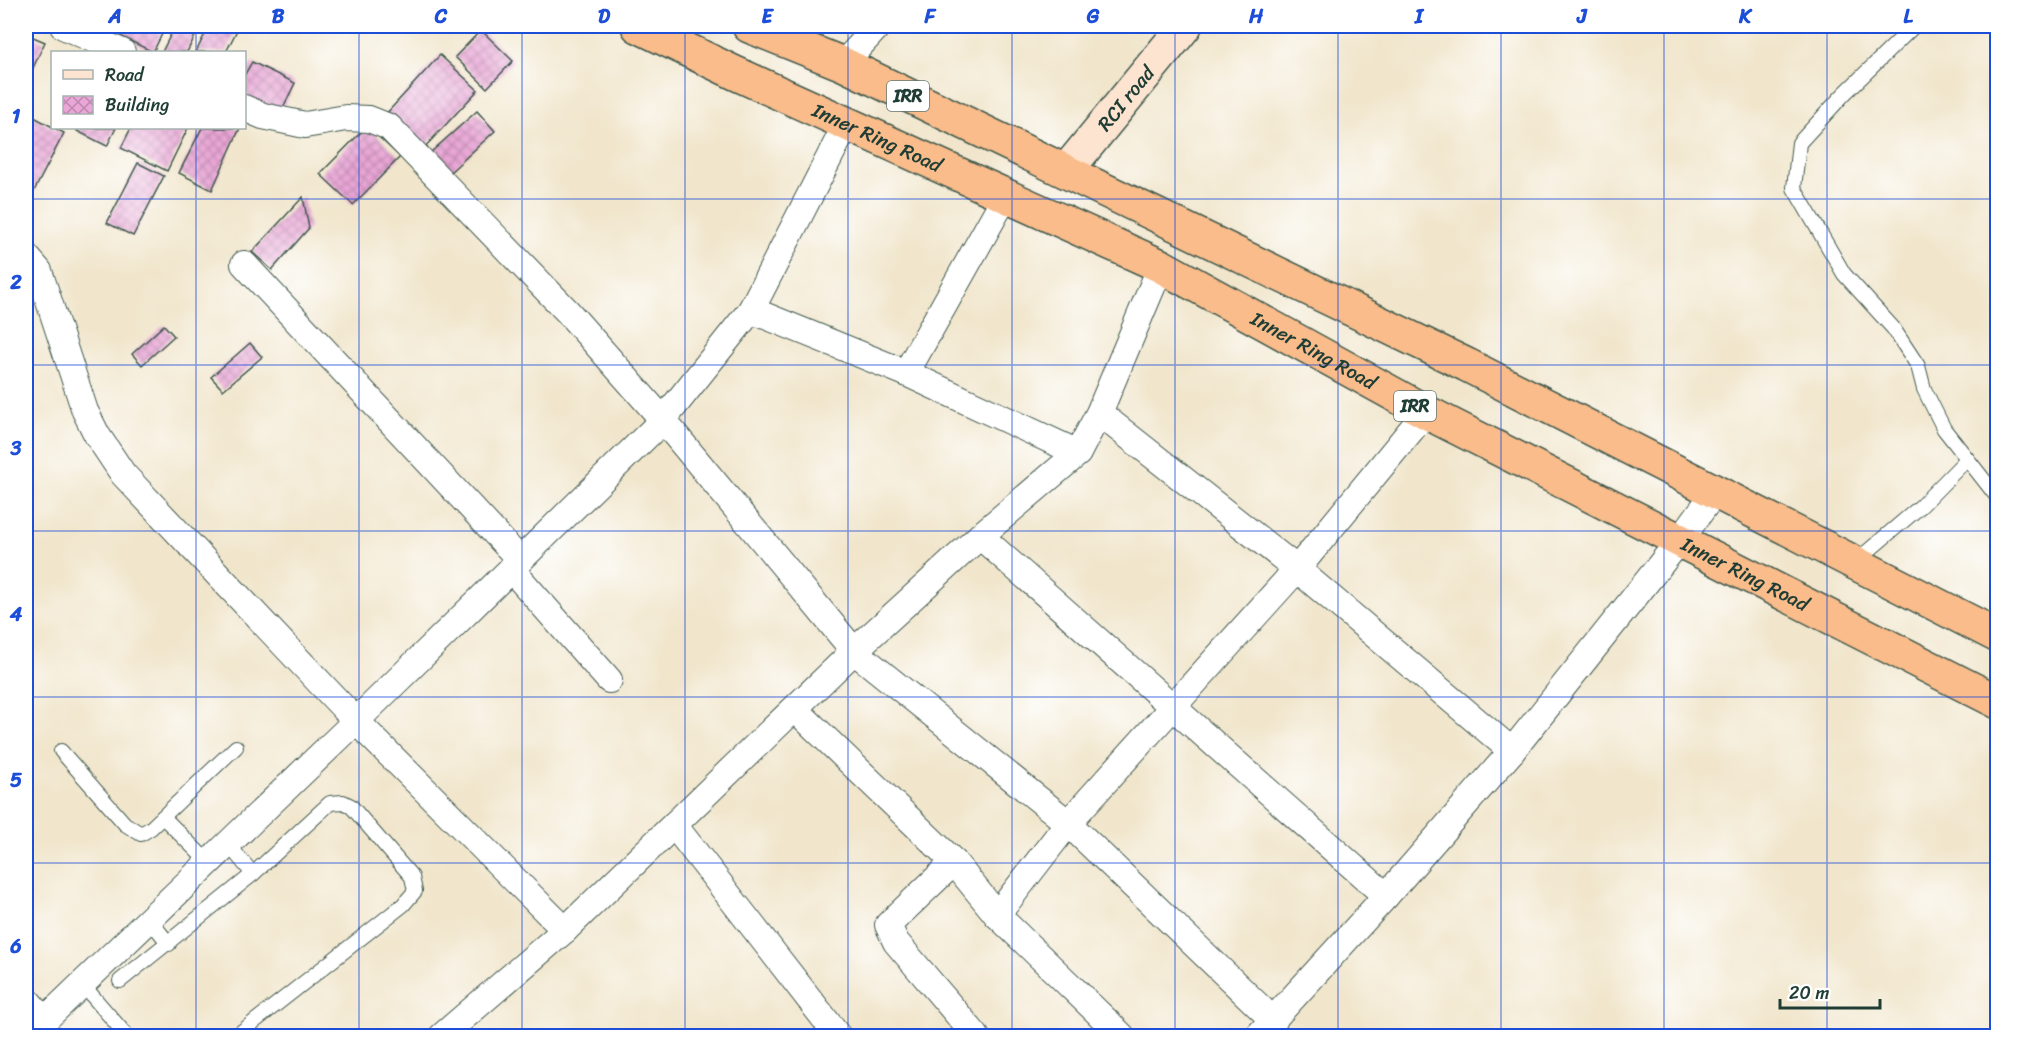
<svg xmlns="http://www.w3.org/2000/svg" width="2023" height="1062" font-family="Sriracha,sans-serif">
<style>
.building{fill:url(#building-cross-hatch)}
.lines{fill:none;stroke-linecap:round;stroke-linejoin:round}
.lane-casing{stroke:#3e564b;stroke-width:16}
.street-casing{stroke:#3e564b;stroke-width:28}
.secondary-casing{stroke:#3e564b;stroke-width:36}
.highway-casing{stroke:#3e564b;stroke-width:36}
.lane{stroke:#fff;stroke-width:14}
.street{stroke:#fff;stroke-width:26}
.secondary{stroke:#fde4d0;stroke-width:33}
.highway{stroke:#f9bc8a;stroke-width:33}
.grid{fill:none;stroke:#1d4ed8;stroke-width:1.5;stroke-opacity:0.55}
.labels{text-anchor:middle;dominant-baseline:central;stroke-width:6;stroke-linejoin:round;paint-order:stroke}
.shield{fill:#fff;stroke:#627771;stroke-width:1.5}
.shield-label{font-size:18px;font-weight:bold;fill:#1f3d34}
.street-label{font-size:20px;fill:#1f3d34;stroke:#fff}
.neatline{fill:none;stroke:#1d4ed8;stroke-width:2}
.grid-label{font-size:20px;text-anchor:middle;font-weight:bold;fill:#1d4ed8}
</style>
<defs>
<pattern id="building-cross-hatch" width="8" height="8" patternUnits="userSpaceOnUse" patternTransform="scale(1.5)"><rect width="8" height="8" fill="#e9a6d6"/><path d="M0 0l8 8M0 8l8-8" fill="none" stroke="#bc88ae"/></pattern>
</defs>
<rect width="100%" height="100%" fill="#fff"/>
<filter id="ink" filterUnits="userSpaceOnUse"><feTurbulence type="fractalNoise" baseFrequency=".0167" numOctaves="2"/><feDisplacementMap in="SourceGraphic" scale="12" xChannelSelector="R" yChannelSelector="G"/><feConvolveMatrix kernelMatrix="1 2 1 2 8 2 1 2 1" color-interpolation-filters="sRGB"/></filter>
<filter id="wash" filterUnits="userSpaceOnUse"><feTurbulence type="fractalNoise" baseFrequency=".008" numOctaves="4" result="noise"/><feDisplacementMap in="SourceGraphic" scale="24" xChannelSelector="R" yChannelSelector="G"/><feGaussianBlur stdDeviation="1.35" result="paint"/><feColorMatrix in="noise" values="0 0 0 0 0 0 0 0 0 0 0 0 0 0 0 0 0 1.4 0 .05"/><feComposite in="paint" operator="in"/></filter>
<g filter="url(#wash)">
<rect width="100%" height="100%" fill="#f1e6cc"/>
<g id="blocks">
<g class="building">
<path d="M 110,26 L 166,26 L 153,52 L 108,30 Z"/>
<path d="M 175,26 L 200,26 L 187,52 L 162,52 Z"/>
<path d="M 209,26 L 239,26 L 226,52 L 196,52 Z"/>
<path d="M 481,30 L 513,61 L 487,88 L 455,57 Z"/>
<path d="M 26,34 L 45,42 L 26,83 Z"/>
<path d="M 440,55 L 478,90 L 423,149 L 386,114 Z"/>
<path d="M 252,62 L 295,83 L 279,116 L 244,99 L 244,76 Z"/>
<path d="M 477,111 L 495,131 L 448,174 L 430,153 Z"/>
<path d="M 34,117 L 64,133 L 33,193 L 26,189 L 26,133 Z"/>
<path d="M 367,126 L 400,157 L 353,205 L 320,174 Z"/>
<path d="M 79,128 L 116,128 L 107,146 L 77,131 Z"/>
<path d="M 131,128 L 188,128 L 167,171 L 121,148 Z"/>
<path d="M 202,128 L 240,128 L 212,190 L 179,173 Z"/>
<path d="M 138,163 L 164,176 L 133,236 L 107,223 Z"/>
<path d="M 303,197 L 309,228 L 272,270 L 252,252 Z"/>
<path d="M 164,325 L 174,336 L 142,365 L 132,354 Z"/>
<path d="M 250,343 L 262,357 L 223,390 L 211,377 Z"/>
</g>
</g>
</g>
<g filter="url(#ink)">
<use href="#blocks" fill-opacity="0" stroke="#3e564b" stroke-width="1.5"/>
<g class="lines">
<defs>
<g id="lane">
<path d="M 1914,26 L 1844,94 L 1799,143 L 1794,188 L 1844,274 L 1893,328 L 1918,366 L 1924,389 L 1944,429 L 1998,498"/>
<path d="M 1854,563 L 1921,506 L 1967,459"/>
<path d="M 61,751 L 125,824 L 141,834 L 151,828 L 236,747"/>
<path d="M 163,817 L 209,863"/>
<path d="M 228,844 L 253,874 L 330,803 L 343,802 L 351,806 L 412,877 L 415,891 L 403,905 L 236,1036"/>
<path d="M 150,920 L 169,944"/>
<path d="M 120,981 L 253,874"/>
<path d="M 82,984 L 127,1036"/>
</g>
<g id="street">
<path d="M 63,26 L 122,52"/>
<path d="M 843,64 L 878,26"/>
<path d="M 244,108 L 263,116 L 305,125 L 346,118 L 369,119 L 389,127 L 568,312 L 663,420 L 854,651 L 1068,823 L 1274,1021"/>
<path d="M 26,256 L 39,271 L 85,411 L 97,435 L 123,474 L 356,721 L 565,930"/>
<path d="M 244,264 L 520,560"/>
<path d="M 751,310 L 906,373 L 1078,453"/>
<path d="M 906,373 L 1006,195"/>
<path d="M 1099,413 L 1297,569 L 1512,751"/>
<path d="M 980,536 L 1386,896"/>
<path d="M 511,569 L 609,680"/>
<path d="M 795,709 L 954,862 L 997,915 L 1122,1036"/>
<path d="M 674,825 L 838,1036"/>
<path d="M 954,862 L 888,925 L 896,942 L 976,1036"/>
<path d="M 997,915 L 1068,823 L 1297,569 L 1426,412"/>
<path d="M 26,999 L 45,1021"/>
<path d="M 28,1036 L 356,721 L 663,420 L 751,310 L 847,123"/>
<path d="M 442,1036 L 565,930 L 854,651 L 980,536 L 1078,453 L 1099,413 L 1161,266"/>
<path d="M 1258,1036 L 1386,896 L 1512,751 L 1680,540 L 1715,492"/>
</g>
<g id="secondary">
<path id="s1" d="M 1066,171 L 1185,26"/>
</g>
<g id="highway">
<path id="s2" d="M 638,26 L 735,73 L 1161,266 L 1426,412 L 1998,702"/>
<path d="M 749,26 L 843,64 L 1467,365 L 1998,636"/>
</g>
</defs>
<use href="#lane" class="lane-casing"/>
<use href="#street" class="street-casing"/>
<use href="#secondary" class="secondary-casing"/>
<use href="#highway" class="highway-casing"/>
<use href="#lane" class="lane"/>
<use href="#street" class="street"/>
<use href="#secondary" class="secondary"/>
<use href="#highway" class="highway"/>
</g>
</g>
<path class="grid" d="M 196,26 L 196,52M 359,26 L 359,1036M 522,26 L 522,1036M 685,26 L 685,1036M 848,26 L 848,1036M 1012,26 L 1012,1036M 1175,26 L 1175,1036M 1338,26 L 1338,1036M 1501,26 L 1501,1036M 1664,26 L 1664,1036M 1827,26 L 1827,1036M 196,128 L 196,1036M 26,199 L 1998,199M 26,365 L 1998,365M 26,531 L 1998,531M 26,697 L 1998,697M 26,863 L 1998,863"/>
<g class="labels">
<g class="shield">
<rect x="887" y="81" width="42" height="30" rx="4.5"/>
<rect x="1394" y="391" width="42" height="30" rx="4.5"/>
</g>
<g class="shield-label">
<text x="908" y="96">IRR</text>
<text x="1415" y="406">IRR</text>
</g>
<g class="street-label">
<text stroke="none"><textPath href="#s1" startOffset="94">RCI road</textPath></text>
<text stroke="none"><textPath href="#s2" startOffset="264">Inner Ring Road</textPath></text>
<text stroke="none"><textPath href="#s2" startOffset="750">Inner Ring Road</textPath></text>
<text stroke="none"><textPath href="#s2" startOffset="1236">Inner Ring Road</textPath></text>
</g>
</g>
<rect width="2023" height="1062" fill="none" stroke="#fff" stroke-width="66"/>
<rect x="51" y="51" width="195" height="78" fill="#ffffff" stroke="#a5b1ae" stroke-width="1.5"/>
<rect x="63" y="70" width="30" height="9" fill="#fde4d0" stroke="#a5b1ae" stroke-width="1.5"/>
<text x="105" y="81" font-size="18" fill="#1f3d34">Road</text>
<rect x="63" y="96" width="30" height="18" fill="url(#building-cross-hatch)" stroke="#a5b1ae" stroke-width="1.5"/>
<text x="105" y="111" font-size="18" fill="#1f3d34">Building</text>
<path d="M1780 999v9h100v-9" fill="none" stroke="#1f3d34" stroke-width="3"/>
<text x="1789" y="999" font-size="18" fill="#1f3d34" stroke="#ffffff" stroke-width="4.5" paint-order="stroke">20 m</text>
<rect x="33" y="33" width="1957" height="996" class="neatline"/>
<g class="grid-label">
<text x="115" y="23">A</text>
<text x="278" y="23">B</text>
<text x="441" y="23">C</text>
<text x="604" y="23">D</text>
<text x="767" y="23">E</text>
<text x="930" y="23">F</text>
<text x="1093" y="23">G</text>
<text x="1256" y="23">H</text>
<text x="1419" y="23">I</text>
<text x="1582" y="23">J</text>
<text x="1745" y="23">K</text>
<text x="1908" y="23">L</text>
<text x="16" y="123">1</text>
<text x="16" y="289">2</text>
<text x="16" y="455">3</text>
<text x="16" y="621">4</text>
<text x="16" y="787">5</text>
<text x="16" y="953">6</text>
</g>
</svg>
